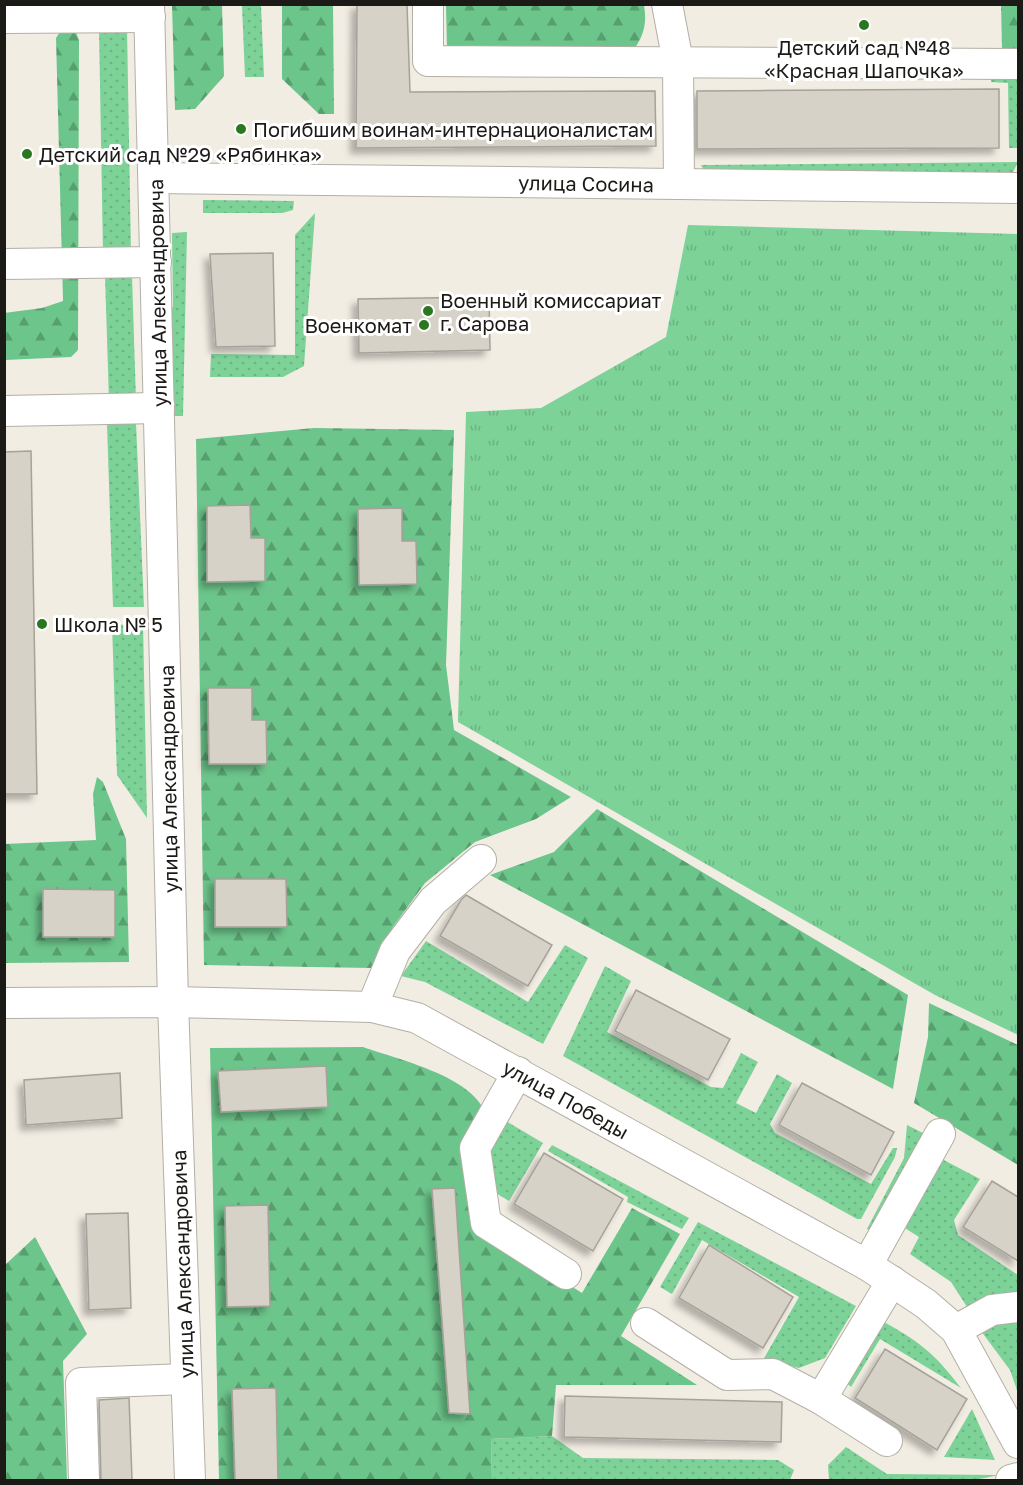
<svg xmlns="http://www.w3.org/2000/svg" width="1023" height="1485" font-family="'Golos Text',sans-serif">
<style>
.grass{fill:url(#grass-dots)}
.forest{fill:url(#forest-firs)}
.park{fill:url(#park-tufts)}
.building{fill:#d7d2c8;stroke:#a6a299;stroke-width:1.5;filter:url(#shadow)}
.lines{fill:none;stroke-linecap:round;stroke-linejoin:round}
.minor-casing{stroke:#b4afa6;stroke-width:32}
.minor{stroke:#fff;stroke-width:30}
.poi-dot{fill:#29771e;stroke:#fff;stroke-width:2}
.labels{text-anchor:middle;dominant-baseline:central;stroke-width:6;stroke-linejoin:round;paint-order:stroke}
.poi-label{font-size:20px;fill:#1c1a17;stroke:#fff;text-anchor:start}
.street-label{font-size:20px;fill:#1c1a17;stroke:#fff}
</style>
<defs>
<pattern id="grass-dots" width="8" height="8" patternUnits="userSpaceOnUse" patternTransform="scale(1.5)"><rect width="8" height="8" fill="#7dd298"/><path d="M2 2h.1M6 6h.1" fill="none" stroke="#6bb482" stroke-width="1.8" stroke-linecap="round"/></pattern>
<pattern id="forest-firs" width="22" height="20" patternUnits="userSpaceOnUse" patternTransform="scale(1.5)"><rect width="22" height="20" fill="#6cc58a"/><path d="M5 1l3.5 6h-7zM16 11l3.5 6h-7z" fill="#589f70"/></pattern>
<pattern id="park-tufts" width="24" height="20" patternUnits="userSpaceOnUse" patternTransform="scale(1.5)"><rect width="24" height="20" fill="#7dd298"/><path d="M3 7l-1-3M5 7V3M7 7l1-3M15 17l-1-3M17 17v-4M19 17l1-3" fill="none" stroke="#6bb482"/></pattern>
<filter id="shadow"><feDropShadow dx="-5.5" dy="5.5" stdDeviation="3" flood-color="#0004"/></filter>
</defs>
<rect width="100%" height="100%" fill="#f2ede3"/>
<g class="grass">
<path d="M 242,5 L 261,5 L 264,77 L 245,77 Z"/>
<path d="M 99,28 L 127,28 L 131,254 L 103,254 Z"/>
<path d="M 991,69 L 1018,69 L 1018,148 L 1009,148 L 1008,83 L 991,82 Z"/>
<path d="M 1018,162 L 1012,174 L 706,175 L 701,165 Z"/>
<path d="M 203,200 L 294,201 L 293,210 L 282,213 L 203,213 Z"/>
<path d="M 315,213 L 304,366 L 283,377 L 210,377 L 211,354 L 295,355 L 295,235 Z"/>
<path d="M 187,232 L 183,416 L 163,416 L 162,308 L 173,307 L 172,233 Z"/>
<path d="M 105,276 L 132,276 L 136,401 L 109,401 Z"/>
<path d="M 136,423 L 144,607 L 113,607 L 107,424 Z"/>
<path d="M 143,624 L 147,818 L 117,775 L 112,625 Z"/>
<path d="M 426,941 L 528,1002 L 565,945 L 588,958 L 543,1044 L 425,982 L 401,976 Z"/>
<path d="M 605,966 L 631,981 L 607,1032 L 711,1087 L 723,1088 L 741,1053 L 758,1062 L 736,1103 L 756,1113 L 777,1074 L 792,1083 L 770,1124 L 775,1133 L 871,1184 L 893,1148 L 897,1148 L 895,1157 L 861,1219 L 857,1219 L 563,1056 Z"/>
<path d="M 501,1118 L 543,1143 L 509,1201 L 491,1190 L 484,1152 Z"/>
<path d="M 907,1125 L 929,1136 L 876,1234 L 867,1229 L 904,1158 Z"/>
<path d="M 552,1145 L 689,1218 L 682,1229 L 627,1202 L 628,1197 L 548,1151 Z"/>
<path d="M 938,1157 L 980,1179 L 954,1220 L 958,1235 L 1018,1275 L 1018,1294 L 969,1310 L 951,1282 L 910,1254 L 919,1237 L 900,1225 Z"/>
<path d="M 698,1222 L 856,1306 L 825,1358 L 799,1368 L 763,1360 L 799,1297 L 702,1240 L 672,1294 L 660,1287 Z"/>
<path d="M 1018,1314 L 1018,1393 L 1010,1370 L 978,1327 Z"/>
<path d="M 877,1318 C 918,1341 932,1350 961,1388 L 880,1339 L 851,1387 L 843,1380 Z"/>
<path d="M 972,1409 L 995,1460 L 944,1457 Z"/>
<path d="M 552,1436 L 583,1458 L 778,1460 L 794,1470 L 790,1480 L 492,1480 L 491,1439 Z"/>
<path d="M 846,1447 L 887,1474 L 999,1475 L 975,1480 L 829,1480 L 828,1465 Z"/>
</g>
<g class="forest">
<path d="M 172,5 L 222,5 L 224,76 L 195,109 L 175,110 Z"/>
<path d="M 282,5 L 333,5 L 334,114 L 319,114 L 282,79 Z"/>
<path d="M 446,5 L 644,5 C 647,24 644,35 633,51 L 447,50 Z"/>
<path d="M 1001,5 L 1018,5 L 1018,57 L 1002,49 Z"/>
<path d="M 62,29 L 75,30 L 79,40 L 78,350 L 71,357 L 5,360 L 4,313 L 42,308 L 63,301 L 56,38 Z"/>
<path d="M 314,428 L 454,430 L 446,665 L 454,730 L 571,797 L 536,819 L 475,842 L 425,883 L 393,927 L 371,968 L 204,965 L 196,439 Z"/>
<path d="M 97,777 L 103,782 L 126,839 L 129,962 L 5,963 L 4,844 L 96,840 L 93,794 Z"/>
<path d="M 597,809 L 908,995 L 893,1089 L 490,875 L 554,852 Z"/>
<path d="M 929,1003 L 1018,1045 L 1018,1165 L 914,1103 L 928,1037 Z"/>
<path d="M 363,1047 C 397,1059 466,1075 483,1108 L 479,1228 L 582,1293 L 632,1208 L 680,1234 L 621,1336 L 697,1385 L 556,1385 L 552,1436 L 491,1439 L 492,1480 L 219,1480 L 210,1048 Z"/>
<path d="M 35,1237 L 87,1334 L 63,1361 L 67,1480 L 5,1480 L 5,1265 Z"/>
</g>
<path class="park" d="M 688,225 L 1018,234 L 1018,1035 L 935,995 L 458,722 L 466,412 L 541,408 L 666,337 Z"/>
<g class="building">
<path d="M 357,4 L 407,4 L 410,92 L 655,91 L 656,146 L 356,148 Z"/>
<path d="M 999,89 L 999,148 L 697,149 L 697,91 Z"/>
<path d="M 273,253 L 275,346 L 216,347 L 210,254 Z"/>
<path d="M 489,297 L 490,350 L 359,353 L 358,299 Z"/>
<path d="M 31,451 L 37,794 L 4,794 L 4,452 Z"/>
<path d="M 250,505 L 251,538 L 265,538 L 265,581 L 207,582 L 207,506 Z"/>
<path d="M 402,508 L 402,541 L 416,541 L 417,584 L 359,585 L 358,509 Z"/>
<path d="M 208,688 L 252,688 L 252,720 L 266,720 L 267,764 L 209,764 Z"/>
<path d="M 215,879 L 286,879 L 287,927 L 215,927 Z"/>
<path d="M 43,889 L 115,890 L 115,937 L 43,937 Z"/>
<path d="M 466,895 L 552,945 L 528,986 L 440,936 L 461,900 Z"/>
<path d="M 636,990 L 730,1039 L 708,1080 L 615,1031 Z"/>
<path d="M 326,1066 L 328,1107 L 221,1112 L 218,1071 Z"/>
<path d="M 120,1073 L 122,1118 L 26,1125 L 24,1080 Z"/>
<path d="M 802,1083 L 894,1132 L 871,1175 L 779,1125 Z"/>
<path d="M 544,1153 L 623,1199 L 593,1251 L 514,1204 Z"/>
<path d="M 992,1181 L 1018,1197 L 1018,1261 L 963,1227 Z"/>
<path d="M 455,1188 L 470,1414 L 449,1413 L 432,1189 Z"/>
<path d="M 268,1205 L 270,1306 L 227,1307 L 225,1206 Z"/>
<path d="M 128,1213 L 131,1308 L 89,1310 L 86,1214 Z"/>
<path d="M 709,1245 L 793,1297 L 763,1348 L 679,1298 Z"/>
<path d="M 885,1349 L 967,1399 L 937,1450 L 855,1398 Z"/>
<path d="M 276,1388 L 278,1480 L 235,1480 L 232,1389 Z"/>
<path d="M 565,1396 L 782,1402 L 781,1442 L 564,1437 Z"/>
<path d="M 129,1398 L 132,1480 L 101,1480 L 99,1400 Z"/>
</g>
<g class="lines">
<defs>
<g id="minor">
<path d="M 149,4 L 173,1002 L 190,1480"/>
<path d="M 428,4 L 428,61 L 1018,64"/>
<path d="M 667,4 L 678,62 L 679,184"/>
<path d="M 4,18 L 150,17"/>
<path d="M 154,178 L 1018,188"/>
<path d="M 4,264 L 156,262"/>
<path d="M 4,411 L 159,408"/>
<path d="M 4,1003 L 173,1002 L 372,1007 L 417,1018 L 867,1265 L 926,1304 L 956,1330 L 1018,1443"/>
<path d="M 372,1007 L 395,951 L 433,901 L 481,860"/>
<path d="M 518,1072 L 475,1148 L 486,1223 L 566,1274"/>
<path d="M 867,1265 L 940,1134"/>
<path d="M 646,1323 L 727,1375 L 773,1374 L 821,1399"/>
<path d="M 956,1330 L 992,1310 L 1018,1307"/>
<path d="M 887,1441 L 821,1399 L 892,1281"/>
<path d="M 84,1480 L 81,1383 L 186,1379"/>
<path d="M 1011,1480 L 1018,1478"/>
</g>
</defs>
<use href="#minor" class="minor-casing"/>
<use href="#minor" class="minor"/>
</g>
<g class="poi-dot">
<circle cx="864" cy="25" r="6"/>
<circle cx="241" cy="129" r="6"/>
<circle cx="27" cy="154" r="6"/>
<circle cx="428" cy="311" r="6"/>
<circle cx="424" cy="325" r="6"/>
<circle cx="42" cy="624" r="6"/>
</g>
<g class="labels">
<g class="poi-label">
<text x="864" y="47" text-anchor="middle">Детский сад №48<tspan x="864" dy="23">«Красная Шапочка»</tspan></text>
<text x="253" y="129">Погибшим воинам-интернационалистам</text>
<text x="39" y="154">Детский сад №29 «Рябинка»</text>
<text x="440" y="300">Военный комиссариат<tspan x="440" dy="23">г. Сарова</tspan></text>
<text x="412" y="325" text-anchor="end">Военкомат</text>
<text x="54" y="624">Школа № 5</text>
</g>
<g class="street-label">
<text transform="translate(586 183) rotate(1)">улица Сосина</text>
<text transform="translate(157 293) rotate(-91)">улица Александровича</text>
<text transform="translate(168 779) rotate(-91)">улица Александровича</text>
<text transform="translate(566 1099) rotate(29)">улица Победы</text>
<text transform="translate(182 1264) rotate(-92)">улица Александровича</text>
</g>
</g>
<rect width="1023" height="1485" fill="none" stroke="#1c1a17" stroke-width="12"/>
</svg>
